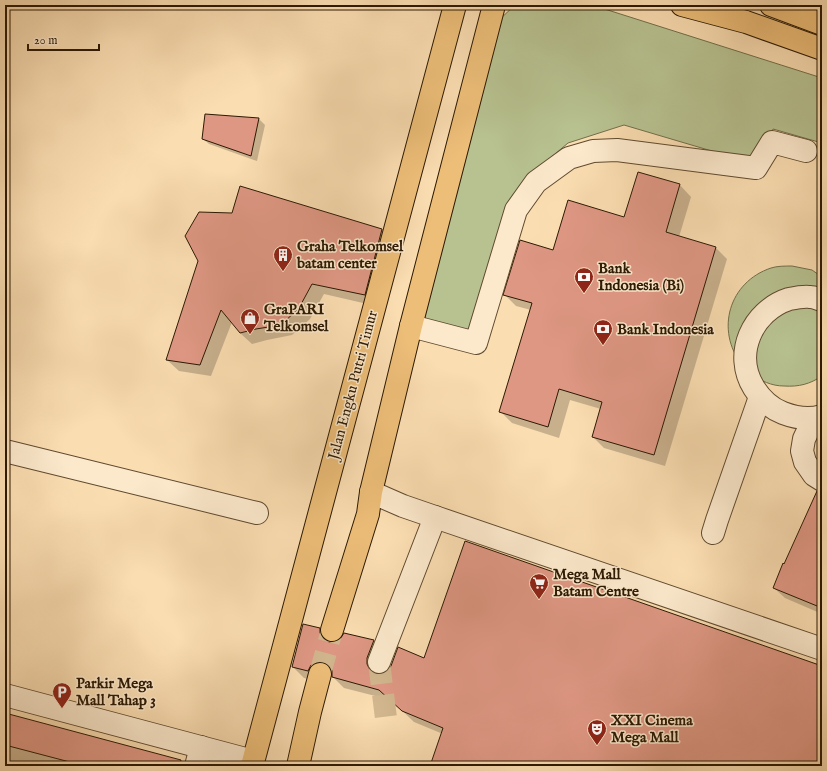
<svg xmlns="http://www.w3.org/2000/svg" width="827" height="771" font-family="'IM FELL English',serif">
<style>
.green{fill:#b8c291;stroke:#726e4a}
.shadow{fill:#0003}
.building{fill:#de9783;stroke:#2c1903}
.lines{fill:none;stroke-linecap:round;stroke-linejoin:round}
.minor-tunnel{stroke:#d1b68e;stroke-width:22;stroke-dasharray:22 11;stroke-linecap:butt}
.major-tunnel{stroke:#d1b68e;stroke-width:22;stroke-dasharray:22 11;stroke-linecap:butt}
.minor-casing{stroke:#604a2e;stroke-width:24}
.major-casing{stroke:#2c1903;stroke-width:24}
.minor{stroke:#fce9cc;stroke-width:22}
.major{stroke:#edbe78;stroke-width:22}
.labels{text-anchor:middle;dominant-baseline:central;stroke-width:3;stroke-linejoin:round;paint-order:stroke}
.poi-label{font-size:15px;font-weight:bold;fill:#2c1903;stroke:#fce9cc;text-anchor:start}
.street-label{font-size:15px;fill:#2c1903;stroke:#fce9cc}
</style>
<rect width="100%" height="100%" fill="#faddb1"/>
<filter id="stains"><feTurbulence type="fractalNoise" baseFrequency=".005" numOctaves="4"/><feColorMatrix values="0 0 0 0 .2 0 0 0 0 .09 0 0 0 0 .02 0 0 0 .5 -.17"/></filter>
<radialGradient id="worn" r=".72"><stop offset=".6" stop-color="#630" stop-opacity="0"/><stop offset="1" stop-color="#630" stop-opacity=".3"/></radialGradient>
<g class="green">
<path d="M 515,5 L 592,5 L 822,78 L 822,143 L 773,129 L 759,165 L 624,125 L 568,143 L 535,171 L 511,203 L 468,332 L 418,320 L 498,21 Z"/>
<path d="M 792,5 L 822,5 L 822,16 Z"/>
<path d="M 792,266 L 812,270 L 822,277 L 822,376 C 810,384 799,387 784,386 C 772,386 760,381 751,373 C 748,371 744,368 742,365 C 715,330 729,282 771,268 C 777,266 785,266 792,266 Z"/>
</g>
<g class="shadow">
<path d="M 206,115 L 259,119 L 265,125 L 257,161 L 209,144 L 203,139 Z"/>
<path d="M 638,173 L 680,185 L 691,197 L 679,237 L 716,248 L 727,259 L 665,466 L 604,448 L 593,437 L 601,409 L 570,400 L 559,438 L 512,423 L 501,412 L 531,310 L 516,306 L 505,295 L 553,251 L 625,218 Z"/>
<path d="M 241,187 L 382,229 L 393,241 L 376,306 L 324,294 L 310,319 L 292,335 L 267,340 L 252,344 L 240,333 L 232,322 L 211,376 L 179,371 L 167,360 L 233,214 Z"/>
<path d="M 822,493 L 822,614 L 785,598 L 774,588 L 784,565 Z"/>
<path d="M 319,629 L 330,640 L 330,643 L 373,641 L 384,652 L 378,669 L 377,675 L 382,675 L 425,659 L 822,667 L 822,766 L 431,766 L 443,734 L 414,722 L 391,700 L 344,688 L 333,677 L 333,672 L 328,672 L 319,682 L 304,678 L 293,667 Z"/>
<path d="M 5,714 L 184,762 L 187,764 L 187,766 L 5,766 Z"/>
</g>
<g class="building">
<path d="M 205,114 L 259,118 L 251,156 L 202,139 Z"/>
<path d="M 638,172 L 680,184 L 666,232 L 716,247 L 654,455 L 592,437 L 602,402 L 559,389 L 548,427 L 499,412 L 532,303 L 503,295 L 520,240 L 553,250 L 568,200 L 624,217 Z"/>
<path d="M 240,186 L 382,229 L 365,295 L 312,284 L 299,308 L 281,325 L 256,329 L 240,333 L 221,310 L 200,365 L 166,360 L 198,261 L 185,236 L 199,212 L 232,213 Z"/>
<path d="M 817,491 L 822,492 L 822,608 L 773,588 L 783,563 L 784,564 Z"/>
<path d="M 465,541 L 822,666 L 822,766 L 430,766 L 443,728 L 402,711 L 379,690 L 332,677 L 332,670 L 328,665 L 324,662 L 317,662 L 311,665 L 308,671 L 292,667 L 303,624 L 320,628 L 320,633 L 323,638 L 329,642 L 335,642 L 340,639 L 344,633 L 374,640 L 367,658 L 367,664 L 370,670 L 375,674 L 381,674 L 387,671 L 391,666 L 398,647 L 424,658 Z"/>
<path d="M 5,713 L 181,760 L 180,766 L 85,766 L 5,745 Z"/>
</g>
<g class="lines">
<path class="minor-tunnel" d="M 379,662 L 386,718"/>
<path class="major-tunnel" d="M 320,674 L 332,630"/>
<defs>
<g id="minor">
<path d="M 822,300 C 818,299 814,297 810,297 C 805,296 794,298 789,299 C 752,311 733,354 754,388 C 761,399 770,408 783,413 C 796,418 809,420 822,416"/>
<path d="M 411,326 L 476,343 L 516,210 L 536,182 L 569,158 L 593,151 L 617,150 L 756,168 L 772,142 L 806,151"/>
<path d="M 814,418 L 804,439 L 802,451 L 805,462 L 814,475 L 822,480"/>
<path d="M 5,451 L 257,513"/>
<path d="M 371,492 L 403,506 L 435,517 L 822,649"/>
<path d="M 713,533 L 717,520 L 760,397"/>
<path d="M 379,662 L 435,517"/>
<path d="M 5,695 L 253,761"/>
<path d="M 196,766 L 201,747"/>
</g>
<g id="major">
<path d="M 682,5 L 746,22 L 822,49"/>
<path d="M 771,5 L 822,24"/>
<path d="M 332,630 L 368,514 L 371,492 L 411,326 L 494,5"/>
<path d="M 252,766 L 455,5"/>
<path d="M 298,766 L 310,712 L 320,674"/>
</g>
</defs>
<use href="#minor" class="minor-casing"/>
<use href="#major" class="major-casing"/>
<use href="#minor" class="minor"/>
<use href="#major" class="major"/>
</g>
<defs>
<symbol id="building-pin" viewBox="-11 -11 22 30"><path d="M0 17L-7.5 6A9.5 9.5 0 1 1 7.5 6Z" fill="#8f2418" stroke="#fce9cc"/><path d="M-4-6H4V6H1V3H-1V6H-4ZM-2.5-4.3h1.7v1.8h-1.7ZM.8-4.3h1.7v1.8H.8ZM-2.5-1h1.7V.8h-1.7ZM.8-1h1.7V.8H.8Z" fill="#fff"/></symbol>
<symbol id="bank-pin" viewBox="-11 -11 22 30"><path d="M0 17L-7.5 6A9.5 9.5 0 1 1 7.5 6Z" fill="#8f2418" stroke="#fce9cc"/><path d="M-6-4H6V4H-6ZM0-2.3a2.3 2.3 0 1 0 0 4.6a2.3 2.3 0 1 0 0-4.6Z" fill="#fff"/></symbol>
<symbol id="shop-pin" viewBox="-11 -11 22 30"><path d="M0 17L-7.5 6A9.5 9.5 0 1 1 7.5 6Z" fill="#8f2418" stroke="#fce9cc"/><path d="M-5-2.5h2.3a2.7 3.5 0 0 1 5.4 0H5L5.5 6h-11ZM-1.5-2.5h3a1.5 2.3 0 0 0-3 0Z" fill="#fff"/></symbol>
<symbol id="supermarket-pin" viewBox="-11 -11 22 30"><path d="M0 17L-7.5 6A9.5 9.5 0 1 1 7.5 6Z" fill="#8f2418" stroke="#fce9cc"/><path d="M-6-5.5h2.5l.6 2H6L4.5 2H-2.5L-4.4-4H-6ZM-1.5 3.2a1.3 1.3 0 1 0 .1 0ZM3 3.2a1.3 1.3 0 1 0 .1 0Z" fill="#fff"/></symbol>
<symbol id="parking-pin" viewBox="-11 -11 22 30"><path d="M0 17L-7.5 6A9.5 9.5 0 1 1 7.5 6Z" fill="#8f2418" stroke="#fce9cc"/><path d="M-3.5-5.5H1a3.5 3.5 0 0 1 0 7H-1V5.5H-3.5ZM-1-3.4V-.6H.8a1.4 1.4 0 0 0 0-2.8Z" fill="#fff"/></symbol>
<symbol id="theatre-pin" viewBox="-11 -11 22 30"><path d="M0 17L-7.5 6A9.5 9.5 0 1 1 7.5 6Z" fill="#8f2418" stroke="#fce9cc"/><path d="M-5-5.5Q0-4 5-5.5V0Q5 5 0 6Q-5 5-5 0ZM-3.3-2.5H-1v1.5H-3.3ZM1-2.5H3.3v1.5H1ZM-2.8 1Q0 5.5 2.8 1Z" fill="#fff"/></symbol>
</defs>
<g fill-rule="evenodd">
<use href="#building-pin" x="272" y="244" width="22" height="30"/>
<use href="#bank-pin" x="573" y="266" width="22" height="30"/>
<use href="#shop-pin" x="239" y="307" width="22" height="30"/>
<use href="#bank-pin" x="592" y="318" width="22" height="30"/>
<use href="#supermarket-pin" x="528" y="572" width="22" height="30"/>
<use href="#parking-pin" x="51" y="681" width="22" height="30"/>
<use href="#theatre-pin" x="586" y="718" width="22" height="30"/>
</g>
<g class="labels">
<g class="poi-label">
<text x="297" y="246">Graha Telkomsel<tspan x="297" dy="17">batam center</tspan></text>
<text x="598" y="268">Bank<tspan x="598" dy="17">Indonesia (Bi)</tspan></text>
<text x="264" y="309">GraPARI<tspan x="264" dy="17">Telkomsel</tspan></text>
<text x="617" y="329">Bank Indonesia</text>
<text x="553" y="574">Mega Mall<tspan x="553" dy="17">Batam Centre</tspan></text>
<text x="76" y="683">Parkir Mega<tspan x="76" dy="17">Mall Tahap 3</tspan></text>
<text x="611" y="720">XXI Cinema<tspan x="611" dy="17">Mega Mall</tspan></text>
</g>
<g class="street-label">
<text transform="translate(353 385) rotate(-75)">Jalan Engku Putri Timur</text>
</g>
</g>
<rect width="827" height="771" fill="none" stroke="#faddb1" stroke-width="20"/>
<rect x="6" y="6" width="815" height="759" fill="none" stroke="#2c1903" stroke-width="2"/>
<rect x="10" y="10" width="807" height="751" fill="none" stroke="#2c1903"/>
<path d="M28 44v6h71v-6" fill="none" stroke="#2c1903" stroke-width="2"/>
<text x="34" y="44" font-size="12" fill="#2c1903" stroke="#fce9cc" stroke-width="3" paint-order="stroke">20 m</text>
<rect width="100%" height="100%" filter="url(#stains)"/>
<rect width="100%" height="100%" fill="url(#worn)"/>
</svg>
